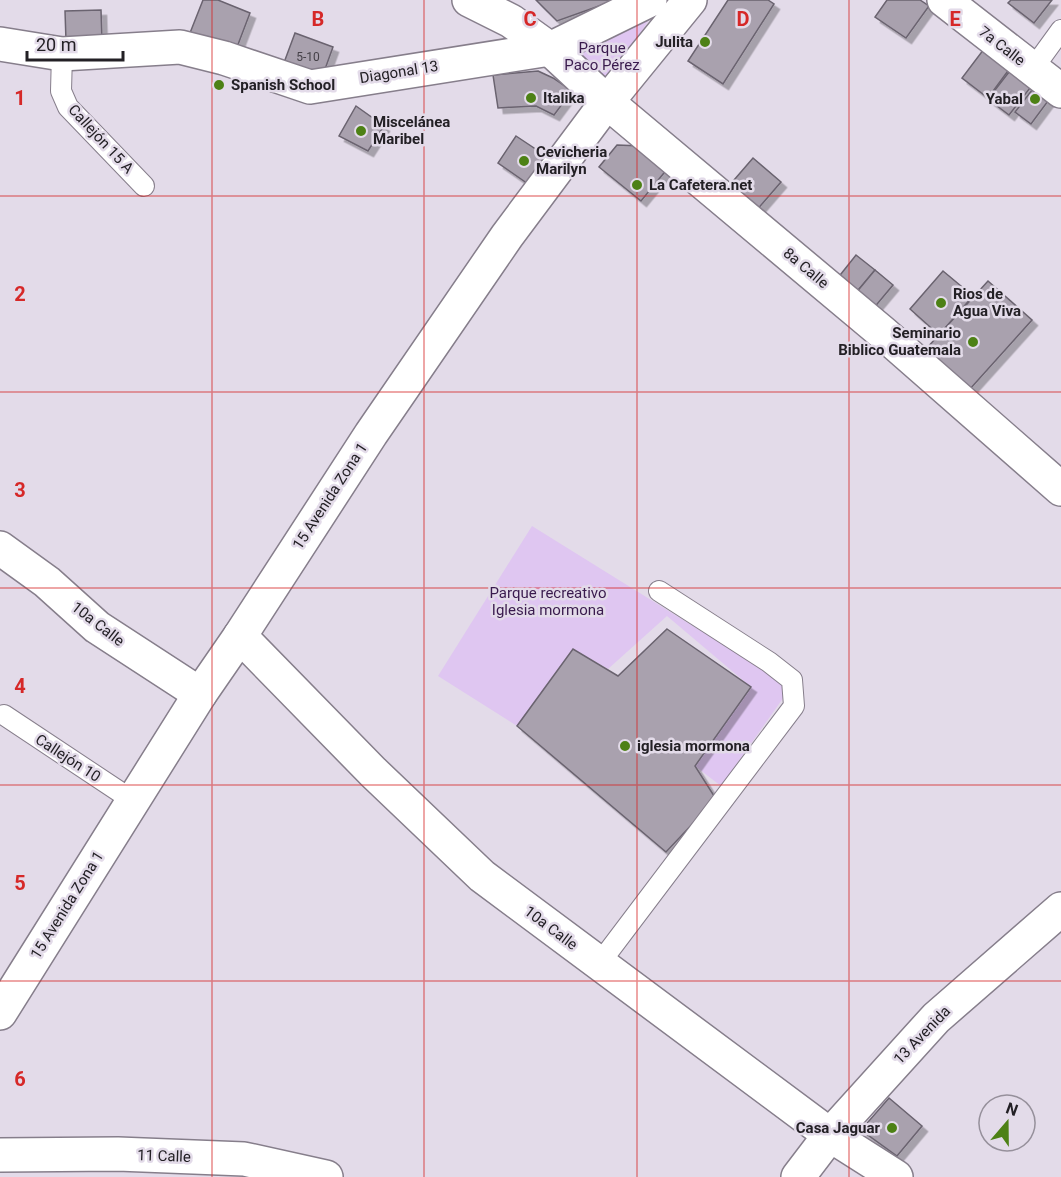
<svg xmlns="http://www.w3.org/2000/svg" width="1061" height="1177" font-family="Roboto,sans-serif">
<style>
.green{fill:#dfc6f1}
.building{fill:#a9a1ae;stroke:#6a636f;stroke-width:1.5;filter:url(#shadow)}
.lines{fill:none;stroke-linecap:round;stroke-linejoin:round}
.service-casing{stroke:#867e8b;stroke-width:22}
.minor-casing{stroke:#867e8b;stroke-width:36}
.tertiary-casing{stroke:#867e8b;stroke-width:36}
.service{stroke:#fff;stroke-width:20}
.minor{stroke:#fff;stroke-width:33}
.tertiary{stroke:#fff;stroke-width:33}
.grid{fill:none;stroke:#d62828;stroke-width:1.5;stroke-opacity:0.55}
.poi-dot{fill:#4d8115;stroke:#e3dbe9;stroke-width:2}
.labels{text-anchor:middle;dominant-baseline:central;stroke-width:5;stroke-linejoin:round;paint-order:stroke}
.number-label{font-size:12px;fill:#444047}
.poi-label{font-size:15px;font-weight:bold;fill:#232025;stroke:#e3dbe9;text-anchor:start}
.street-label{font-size:15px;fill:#232025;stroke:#e3dbe9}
.park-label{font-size:15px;fill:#3a1b4e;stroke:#e3dbe9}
.grid-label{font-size:20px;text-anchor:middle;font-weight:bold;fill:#d62828;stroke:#e3dbe9;stroke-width:5;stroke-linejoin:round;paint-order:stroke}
</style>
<defs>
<filter id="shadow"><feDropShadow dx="5.5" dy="5.5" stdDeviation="0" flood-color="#0004"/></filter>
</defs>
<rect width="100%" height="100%" fill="#e3dbe9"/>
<g class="green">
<path d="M 656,9 L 606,86 L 566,50 Z"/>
<path d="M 532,526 L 791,687 L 721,786 L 695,766 L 751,687 L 667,616 L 608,669 L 573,649 L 517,726 L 438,676 Z"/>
</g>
<g class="building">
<path d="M 203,0 L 218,0 L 250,13 L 234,55 L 188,38 Z"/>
<path d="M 536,0 L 616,0 L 557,21 Z"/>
<path d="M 728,0 L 768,0 L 774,4 L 723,84 L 688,61 Z"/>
<path d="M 887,0 L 920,0 L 929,6 L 906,38 L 875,17 Z"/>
<path d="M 1011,0 L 1052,0 L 1034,23 L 1008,3 Z"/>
<path d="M 101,10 L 102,41 L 66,41 L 65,11 Z"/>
<path d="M 295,33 L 333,47 L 320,83 L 282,68 Z"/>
<path d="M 990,41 L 1016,60 L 988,98 L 962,78 Z"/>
<path d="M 1016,63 L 1037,79 L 1009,115 L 988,99 Z"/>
<path d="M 538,71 L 553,78 L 572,91 L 554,115 L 536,106 L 498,108 L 493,75 Z"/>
<path d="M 1039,81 L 1054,93 L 1031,124 L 1015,112 Z"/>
<path d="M 356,106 L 384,126 L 368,151 L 339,136 Z"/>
<path d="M 516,136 L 549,158 L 531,186 L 498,163 Z"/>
<path d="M 617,145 L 642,146 L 668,168 L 641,201 L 599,167 Z"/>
<path d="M 753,158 L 781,182 L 756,211 L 728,187 Z"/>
<path d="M 856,255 L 875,270 L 855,294 L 837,279 Z"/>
<path d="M 875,270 L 893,285 L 873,309 L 855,294 Z"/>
<path d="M 943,271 L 973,296 L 939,335 L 910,309 Z"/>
<path d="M 988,281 L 1032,320 L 970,389 L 926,349 Z"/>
<path d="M 667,629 L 751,687 L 695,766 L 716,799 L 666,852 L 517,726 L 573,649 L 618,676 Z"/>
<path d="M 889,1098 L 922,1126 L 897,1156 L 861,1130 Z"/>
</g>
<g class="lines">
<defs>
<g id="service">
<path d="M 62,54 L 61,91 L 68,107 L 144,186"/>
<path d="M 1032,70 L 1061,30"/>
<path d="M 4,715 L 132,800"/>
<path d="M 599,964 L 794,706 L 792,680 L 769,662 L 659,591"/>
</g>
<g id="minor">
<path d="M 469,0 L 511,21 L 550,49 L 607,102 L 883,333 L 1061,489"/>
<path d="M 944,0 L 1061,91"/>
<path d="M 0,44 L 62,54 L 180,47 L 224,58 L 310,87 L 550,49 L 650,0"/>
<path d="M 0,548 L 47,582 L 97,627 L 200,694"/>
<path d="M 240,636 L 373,772 L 482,876 L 830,1135 L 896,1177"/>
<path d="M 798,1177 L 830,1135 L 936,1018 L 1061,909"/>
</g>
<g id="tertiary">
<path d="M 0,1013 L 200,694 L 240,636 L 371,434 L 507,236 L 607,102 L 690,0"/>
<path d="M 0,1155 L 118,1154 L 244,1159 L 326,1177"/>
</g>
</defs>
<use href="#service" class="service-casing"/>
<use href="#minor" class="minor-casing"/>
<use href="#tertiary" class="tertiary-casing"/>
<use href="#service" class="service"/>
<use href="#minor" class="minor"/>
<use href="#tertiary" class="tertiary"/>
</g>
<path class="grid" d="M 212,0 L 212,1177M 424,0 L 424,1177M 637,0 L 637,1177M 849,0 L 849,1177M 0,196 L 1061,196M 0,392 L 1061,392M 0,588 L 1061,588M 0,785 L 1061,785M 0,981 L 1061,981"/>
<g class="poi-dot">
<circle cx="705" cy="42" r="6"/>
<circle cx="219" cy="85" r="6"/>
<circle cx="531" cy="98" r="6"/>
<circle cx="1035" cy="99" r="6"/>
<circle cx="361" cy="131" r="6"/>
<circle cx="524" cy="161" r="6"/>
<circle cx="637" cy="185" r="6"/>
<circle cx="941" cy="303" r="6"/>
<circle cx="973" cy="342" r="6"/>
<circle cx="625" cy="746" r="6"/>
<circle cx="892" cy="1128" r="6"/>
</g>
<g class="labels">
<g class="number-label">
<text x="308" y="57">5-10</text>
</g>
<g class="poi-label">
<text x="693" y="42" text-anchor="end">Julita</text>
<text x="231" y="85">Spanish School</text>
<text x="543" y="98">Italika</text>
<text x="1023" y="99" text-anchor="end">Yabal</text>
<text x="373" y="122">Miscelánea<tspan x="373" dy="17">Maribel</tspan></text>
<text x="536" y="152">Cevicheria<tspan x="536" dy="17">Marilyn</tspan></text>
<text x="649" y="185">La Cafetera.net</text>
<text x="953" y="294">Rios de<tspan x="953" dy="17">Agua Viva</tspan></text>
<text x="961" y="333" text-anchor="end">Seminario<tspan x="961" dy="17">Biblico Guatemala</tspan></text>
<text x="637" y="746">iglesia mormona</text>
<text x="880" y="1128" text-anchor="end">Casa Jaguar</text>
</g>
<g class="street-label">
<text transform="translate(1002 46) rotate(38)">7a Calle</text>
<text transform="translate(399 72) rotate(-9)">Diagonal 13</text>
<text transform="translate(101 139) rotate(47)">Callejón 15 A</text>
<text transform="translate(806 268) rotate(40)">8a Calle</text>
<text transform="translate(330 496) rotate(-57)">15 Avenida Zona 1</text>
<text transform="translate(98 624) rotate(38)">10a Calle</text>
<text transform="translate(68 758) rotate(33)">Callejón 10</text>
<text transform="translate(67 905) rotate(-58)">15 Avenida Zona 1</text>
<text transform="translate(551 928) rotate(37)">10a Calle</text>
<text transform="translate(922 1035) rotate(-46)">13 Avenida</text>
<text transform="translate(164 1156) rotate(2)">11 Calle</text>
</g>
<g class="park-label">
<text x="602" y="48">Parque<tspan x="602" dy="17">Paco Pérez</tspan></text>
<text x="548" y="593">Parque recreativo<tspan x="548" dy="17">Iglesia mormona</tspan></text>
</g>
</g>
<g class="grid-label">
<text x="318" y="26">B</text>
<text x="530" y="26">C</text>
<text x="743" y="26">D</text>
<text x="955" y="26">E</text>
<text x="20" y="105">1</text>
<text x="20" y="301">2</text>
<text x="20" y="497">3</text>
<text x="20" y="693">4</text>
<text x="20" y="890">5</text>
<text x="20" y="1086">6</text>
</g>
<g transform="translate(1007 1123) rotate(20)"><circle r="28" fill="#e3dbe9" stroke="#96909b" stroke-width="1.5"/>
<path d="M0-4.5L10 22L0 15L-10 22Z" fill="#4d8115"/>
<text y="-9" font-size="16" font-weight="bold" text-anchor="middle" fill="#232025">N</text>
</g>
<path d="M27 51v9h96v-9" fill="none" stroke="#232025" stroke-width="3"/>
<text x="36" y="51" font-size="18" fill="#232025" stroke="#e3dbe9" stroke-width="4.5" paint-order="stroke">20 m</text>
</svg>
